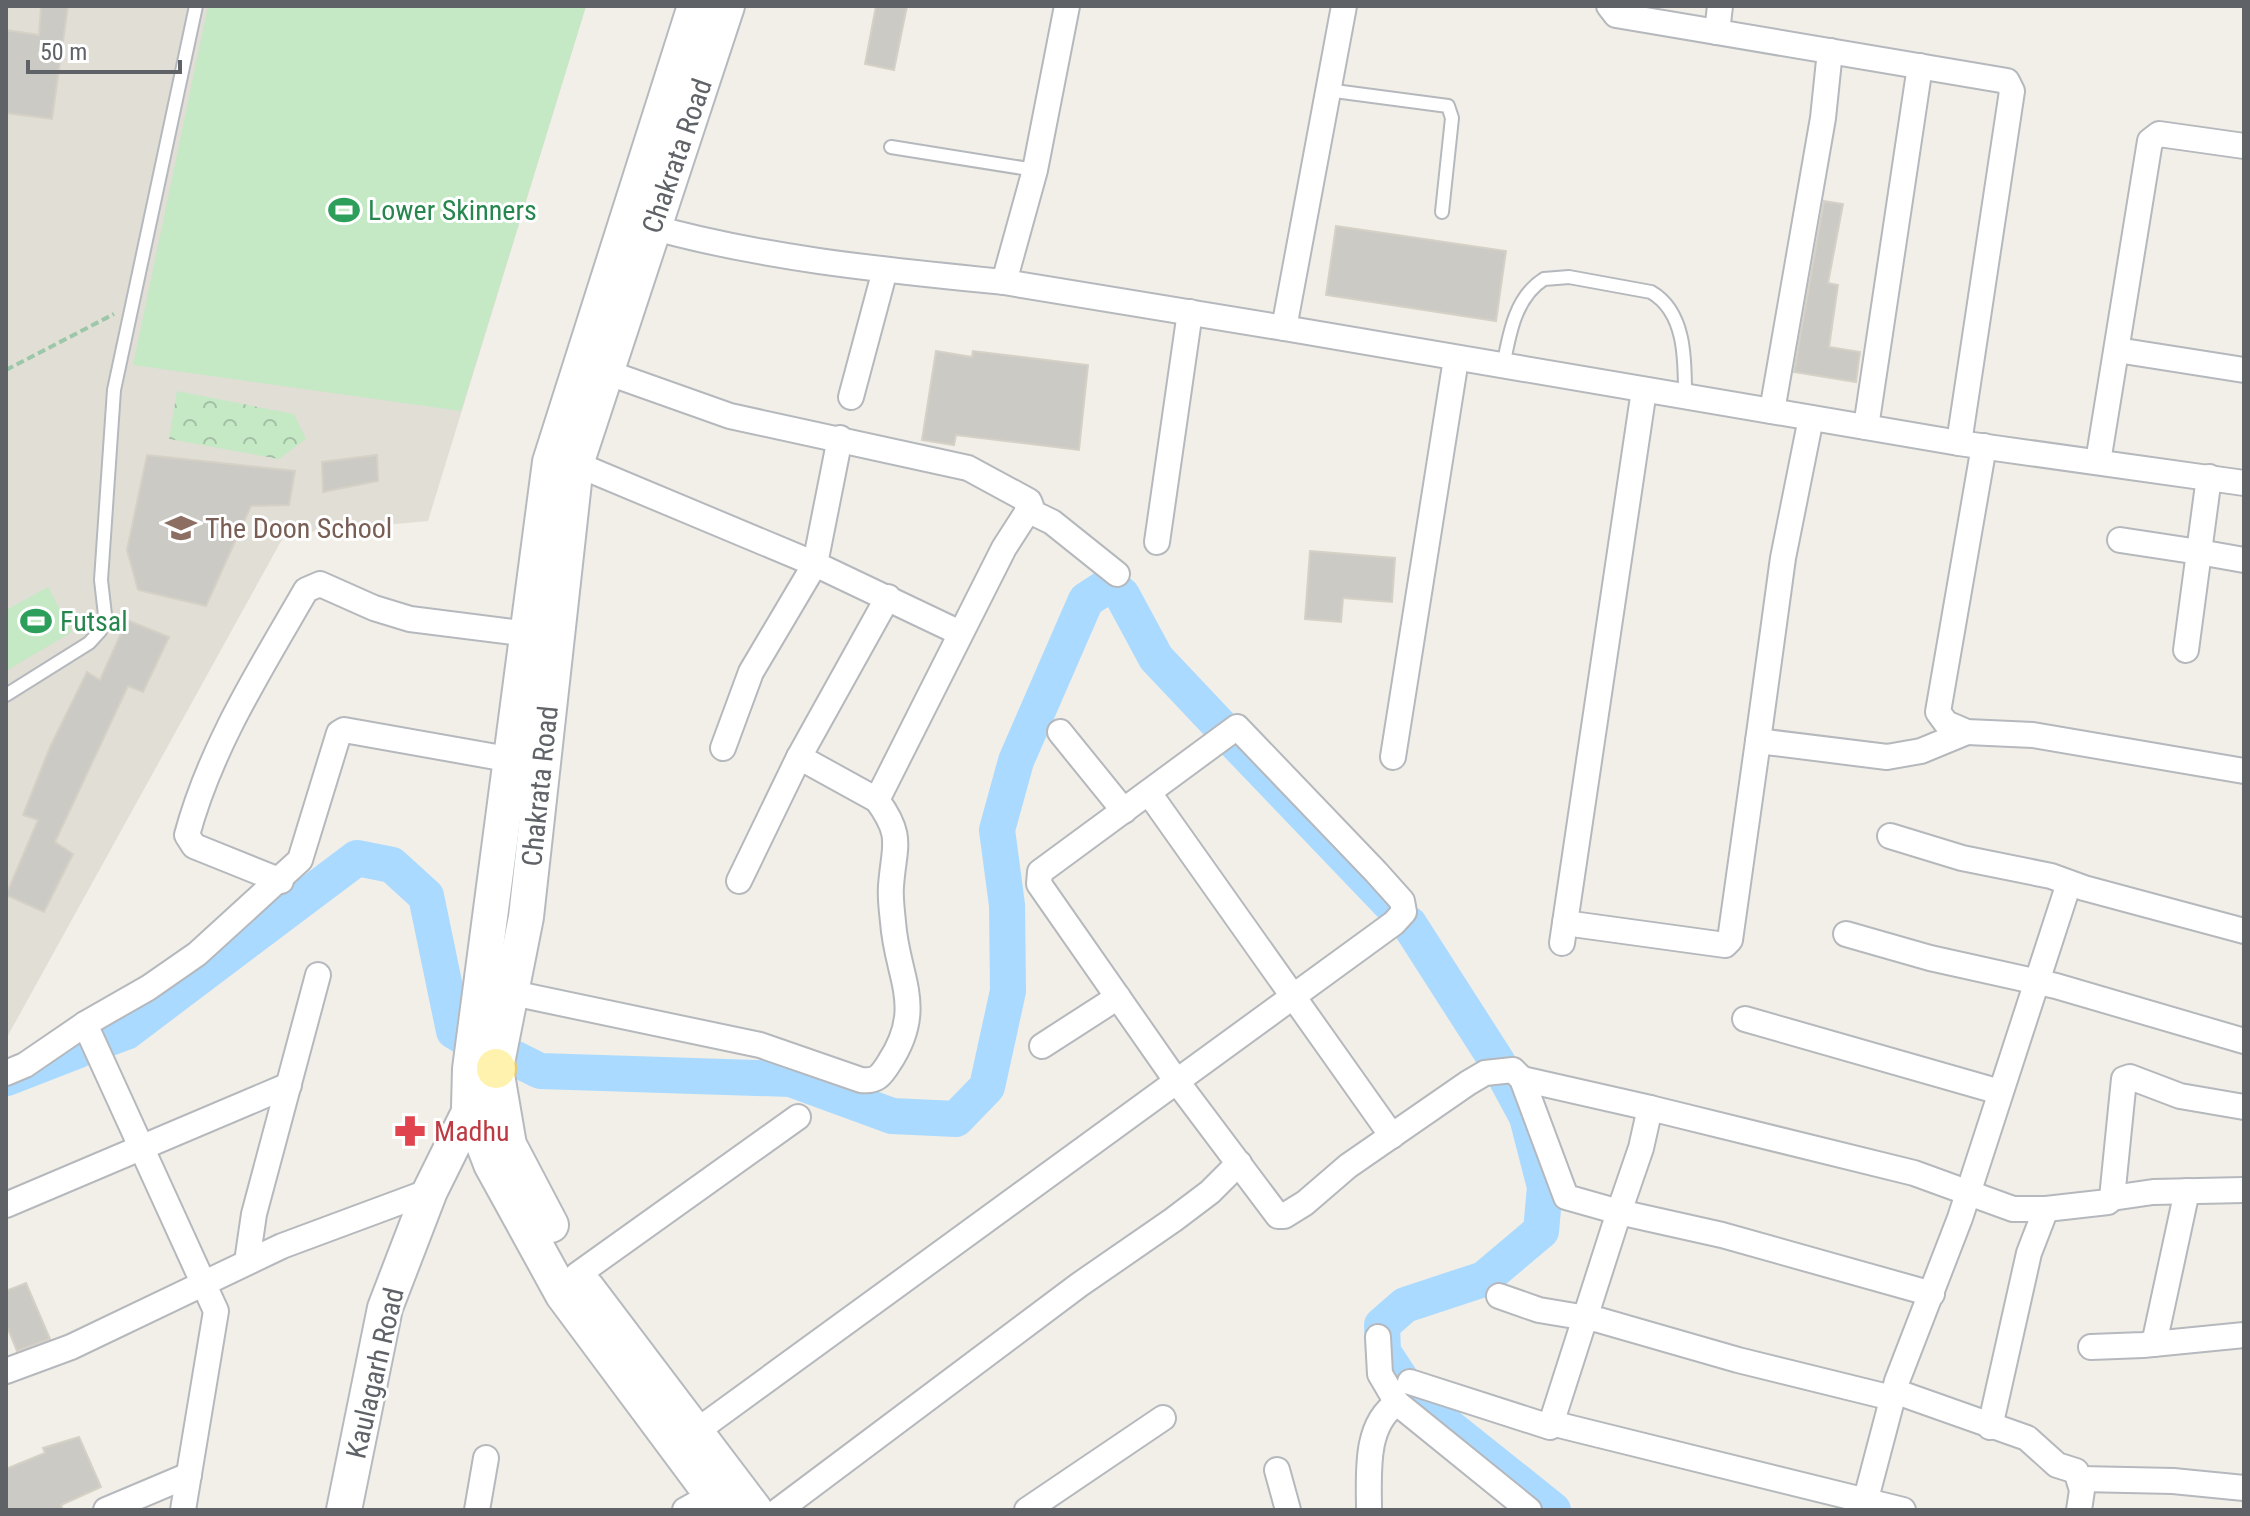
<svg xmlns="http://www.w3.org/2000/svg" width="2250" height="1516" font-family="'Roboto Condensed',sans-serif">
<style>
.education{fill:#e1ded6}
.park{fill:url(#park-crowns)}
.pitch{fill:#c5e8c5}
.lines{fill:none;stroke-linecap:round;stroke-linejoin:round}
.river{stroke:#aadaff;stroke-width:36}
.building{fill:#cccac5;stroke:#d6d1c6;stroke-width:2}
.lane-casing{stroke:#b5b8bc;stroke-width:16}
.street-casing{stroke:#b5b8bc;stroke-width:28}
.secondary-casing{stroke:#b6babf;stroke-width:38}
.primary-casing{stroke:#f2c960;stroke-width:42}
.path{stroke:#9cc7a9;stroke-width:4;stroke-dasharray:8 4;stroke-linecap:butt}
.lane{stroke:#fff;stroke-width:12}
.street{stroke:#fff;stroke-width:24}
.secondary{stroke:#fff;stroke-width:34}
.primary{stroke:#fff2af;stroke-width:38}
.labels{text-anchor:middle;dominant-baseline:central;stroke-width:6;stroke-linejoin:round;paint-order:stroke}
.street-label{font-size:28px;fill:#5f6368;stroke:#fff}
.leisure-label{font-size:28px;fill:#27864d;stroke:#fff;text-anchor:start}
.education-label{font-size:28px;fill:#785e54;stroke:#fff;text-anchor:start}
.health-label{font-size:28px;fill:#be3a42;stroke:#fff;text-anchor:start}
</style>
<defs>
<pattern id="park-crowns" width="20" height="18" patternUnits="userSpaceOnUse" patternTransform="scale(2)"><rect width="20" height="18" fill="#c5e8c5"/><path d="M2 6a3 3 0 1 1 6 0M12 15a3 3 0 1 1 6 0" fill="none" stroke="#a3c0a4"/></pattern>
</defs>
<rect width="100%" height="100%" fill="#f1efe8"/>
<path class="education" d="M 6,6 L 586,6 L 428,521 L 285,534 L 6,1039 Z"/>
<path class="park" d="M 177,391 L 294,414 L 306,439 L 279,459 L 169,439 Z"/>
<g class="pitch">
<path d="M 208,6 L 586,6 L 461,411 L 133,365 Z"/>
<path d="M 48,587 L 72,632 L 6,671 L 6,610 Z"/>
</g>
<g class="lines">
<g class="river">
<path d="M 1237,744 L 1397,911"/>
<path d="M 1409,924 L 1498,1063"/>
<path d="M 110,1038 L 126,1032 L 357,858 L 392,865 L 426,896 L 454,1031 L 464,1037"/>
<path d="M 516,1059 L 540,1071 L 791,1079 L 892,1116 L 956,1119 L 987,1087 L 1008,991 L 1007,905 L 997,830 L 1016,761 L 1086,600 L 1109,585 L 1122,595 L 1156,658 L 1224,730"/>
<path d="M 7,1078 L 79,1050"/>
<path d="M 1506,1078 L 1527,1117 L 1545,1187 L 1541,1231 L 1484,1279 L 1405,1305 L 1382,1325 L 1383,1352 L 1414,1399 L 1553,1510"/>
</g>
</g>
<g class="building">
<path d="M 41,6 L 68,6 L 52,119 L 6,113 L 6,30 L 39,35 Z"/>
<path d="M 876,6 L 907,6 L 894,70 L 865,64 Z"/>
<path d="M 1824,201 L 1843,204 L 1828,283 L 1838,285 L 1829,347 L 1860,352 L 1856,382 L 1794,372 Z"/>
<path d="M 1336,226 L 1506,251 L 1496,321 L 1326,295 Z"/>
<path d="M 936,351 L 972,357 L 973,351 L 1088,365 L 1079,450 L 956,435 L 954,445 L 922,440 Z"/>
<path d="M 147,455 L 295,471 L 289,505 L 251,506 L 206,606 L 138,590 L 127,550 Z"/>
<path d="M 377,455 L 378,481 L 323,492 L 322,462 Z"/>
<path d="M 1310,551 L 1395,558 L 1392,602 L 1343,598 L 1341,622 L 1305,619 Z"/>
<path d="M 127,620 L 169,637 L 143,692 L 128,686 L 55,842 L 73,854 L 44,912 L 6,895 L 38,820 L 23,815 L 50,747 L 87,672 L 100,680 Z"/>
<path d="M 26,1283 L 50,1339 L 17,1351 L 6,1324 L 6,1291 Z"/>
<path d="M 79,1437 L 101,1487 L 61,1505 L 63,1510 L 6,1510 L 6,1469 L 45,1453 L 43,1448 Z"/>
</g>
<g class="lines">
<defs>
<g id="lane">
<path d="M 1327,90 L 1448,106 L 1452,118 L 1442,212"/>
<path d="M 891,147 L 1035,170"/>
<path d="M 1503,367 C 1509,335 1515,297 1544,279 L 1569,277 L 1651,292 C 1686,312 1685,361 1685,397"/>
<path d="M 6,695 L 89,643 L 100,631 L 105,615 L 101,580 L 114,390 L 196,6"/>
</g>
<g id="street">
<path d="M 1609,6 L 1616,15 L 2007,81 L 2012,91 L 1959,443"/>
<path d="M 1717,32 L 1720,6"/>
<path d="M 641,224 C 758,258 883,270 1004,282 L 1035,170 L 1067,6"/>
<path d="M 1004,282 L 1284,328 L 1344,6"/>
<path d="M 1284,328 L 1959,443 L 2244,483"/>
<path d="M 2117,350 L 2244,370"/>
<path d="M 851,397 L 885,270"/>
<path d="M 1772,411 L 1823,118 L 1830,51"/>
<path d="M 1866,427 L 1920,66"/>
<path d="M 1984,446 L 1938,712 L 1946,723 L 1967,732 L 2033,735 L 2244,771"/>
<path d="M 2098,462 L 2150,141 L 2159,134 L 2244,146"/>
<path d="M 576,464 L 815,564 L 960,633"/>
<path d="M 1027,510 L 1052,522 L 1117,574"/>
<path d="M 2120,540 L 2199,552 L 2209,477"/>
<path d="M 1157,542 L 1190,312"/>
<path d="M 2186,650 L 2199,552 L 2244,560"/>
<path d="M 1060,732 L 1124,811"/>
<path d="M 1758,741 L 1783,558 L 1811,418"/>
<path d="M 723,748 L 751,672 L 815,564 L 840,438"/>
<path d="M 1393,757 L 1456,359"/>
<path d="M 1149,793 L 1392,1136"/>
<path d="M 877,800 L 799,757 L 888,597"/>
<path d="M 1890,836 L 1962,858 L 2051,876 L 2084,888 L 2244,931"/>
<path d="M 281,881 L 194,846 L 187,835 C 211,746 260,670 306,590 L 320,584 L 374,608 L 410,619 L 529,634"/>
<path d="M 739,881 L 799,757"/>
<path d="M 1565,923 L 1725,945 L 1730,940 L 1758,741 L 1887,757 L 1921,751 L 1967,732"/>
<path d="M 1846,934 L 1930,958 L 2056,986 L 2244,1041"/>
<path d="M 1562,943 L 1644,390"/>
<path d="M 498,990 L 760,1045 L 861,1080 C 876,1082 881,1076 889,1063 C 926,1007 897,978 893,922 C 892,911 890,898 891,886 C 894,845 904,837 877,800 L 1004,548 L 1031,506 L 1029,501 L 968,468 L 730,416 L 606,372"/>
<path d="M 1745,1019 L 2000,1092"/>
<path d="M 1042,1046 L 1118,997"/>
<path d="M 6,1073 L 25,1065 L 85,1024"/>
<path d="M 1522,1079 L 1650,1108"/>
<path d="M 2112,1198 L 2153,1192 L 2244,1190"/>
<path d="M 6,1205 L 289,1085"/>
<path d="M 247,1262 L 254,1214 L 318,975"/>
<path d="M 577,1275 L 798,1117"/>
<path d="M 1499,1296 L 1539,1310 L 1599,1320 L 1738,1360 L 1892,1398"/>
<path d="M 1378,1337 L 1380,1374 L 1397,1403 L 1529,1510"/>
<path d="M 2154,1344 L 2187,1191"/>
<path d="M 2091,1347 L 2143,1345 L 2244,1335"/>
<path d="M 6,1371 L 71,1347 L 282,1246 L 430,1191"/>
<path d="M 1410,1382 L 1550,1427 L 1619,1212 L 1722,1235 L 1932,1294"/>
<path d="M 1894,1391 L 2027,1438 L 2057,1465 L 2076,1471 L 2082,1490 L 2079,1510"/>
<path d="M 1551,1423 L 1903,1510"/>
<path d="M 1990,1427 L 2029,1253 L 2046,1209"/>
<path d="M 683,1441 L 1394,923 L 1404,912 L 1402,901 L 1376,872 L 1237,727 L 1040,872 L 1039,884 L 1175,1079 L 1278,1216 L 1284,1216 L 1305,1203 L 1348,1166 L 1468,1083 L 1485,1073 L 1513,1070 L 1522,1079 L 1566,1197 L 1619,1212 L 1641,1148 L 1650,1108 L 1914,1173 L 2013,1209 L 2046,1209 L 2108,1202 L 2112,1198 L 2124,1079 L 2130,1077 L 2180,1096 L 2244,1107"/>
<path d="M 1277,1470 L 1288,1510"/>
<path d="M 2081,1479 L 2173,1481 L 2244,1488"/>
<path d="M 106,1510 L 189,1475"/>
<path d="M 183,1510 L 216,1311 L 85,1024 L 148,988 L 197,954 L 300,860 L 339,733 L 344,730 L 513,760"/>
<path d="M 477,1510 L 486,1458"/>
<path d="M 685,1510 L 712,1495"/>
<path d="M 779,1510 L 1079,1285 L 1173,1220 L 1210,1192 L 1239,1163"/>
<path d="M 1027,1510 L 1163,1418"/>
<path d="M 1369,1510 C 1369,1474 1364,1425 1397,1403"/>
<path d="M 1863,1510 L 1897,1381 L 1960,1218 L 2069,883"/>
</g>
<g id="secondary">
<path d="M 695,6 L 550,462 L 470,1069 L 469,1107 L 491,1164 L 563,1295 L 723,1510"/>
<path d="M 496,1068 L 526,917 L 576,464 L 727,6"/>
<path d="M 496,1069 L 509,1145 L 551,1225"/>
<path d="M 587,1288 L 755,1510"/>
<path d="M 344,1510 L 385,1308 L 430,1191 L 477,1096"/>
</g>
<path id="primary" d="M 496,1069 L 496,1068"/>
</defs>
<use href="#lane" class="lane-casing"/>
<use href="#street" class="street-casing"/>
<use href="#secondary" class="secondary-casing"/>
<use href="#primary" class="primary-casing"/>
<path class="path" d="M 6,370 L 114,314"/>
<use href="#lane" class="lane"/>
<use href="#street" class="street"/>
<use href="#secondary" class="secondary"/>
<use href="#primary" class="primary"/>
</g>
<defs>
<symbol id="stadium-bare" viewBox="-9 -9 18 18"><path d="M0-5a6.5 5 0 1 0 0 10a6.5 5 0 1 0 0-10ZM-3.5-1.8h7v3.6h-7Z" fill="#2e9e5b" stroke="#fff" stroke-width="2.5" paint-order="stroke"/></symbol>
<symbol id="school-bare" viewBox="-9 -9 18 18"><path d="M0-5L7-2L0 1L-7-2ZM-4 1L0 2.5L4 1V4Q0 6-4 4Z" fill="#8d6e63" stroke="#fff" stroke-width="2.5" paint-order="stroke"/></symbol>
<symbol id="pharmacy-bare" viewBox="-9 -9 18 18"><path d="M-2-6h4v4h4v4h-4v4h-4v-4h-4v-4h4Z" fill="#e0444e" stroke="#fff" stroke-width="2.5" paint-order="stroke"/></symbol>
</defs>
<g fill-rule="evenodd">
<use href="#stadium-bare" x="322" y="188" width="44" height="44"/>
<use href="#school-bare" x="159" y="506" width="44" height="44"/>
<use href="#stadium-bare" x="14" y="599" width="44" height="44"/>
<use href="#pharmacy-bare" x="388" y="1109" width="44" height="44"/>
</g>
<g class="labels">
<g class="street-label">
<text transform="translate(677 156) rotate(-71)">Chakrata Road</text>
<text transform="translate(540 786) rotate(-84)">Chakrata Road</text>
<text transform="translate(375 1373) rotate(-77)">Kaulagarh Road</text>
</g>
<g class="leisure-label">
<text x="368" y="210">Lower Skinners</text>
<text x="60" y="621">Futsal</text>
</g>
<g class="education-label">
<text x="205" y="528">The Doon School</text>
</g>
<g class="health-label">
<text x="434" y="1131">Madhu</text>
</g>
</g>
<rect width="2250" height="1516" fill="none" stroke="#5f6368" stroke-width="16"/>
<path d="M28 60v12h152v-12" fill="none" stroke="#5f6368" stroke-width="4"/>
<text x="40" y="60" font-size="24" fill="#5f6368" stroke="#ffffff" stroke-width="6" paint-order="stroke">50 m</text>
</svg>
